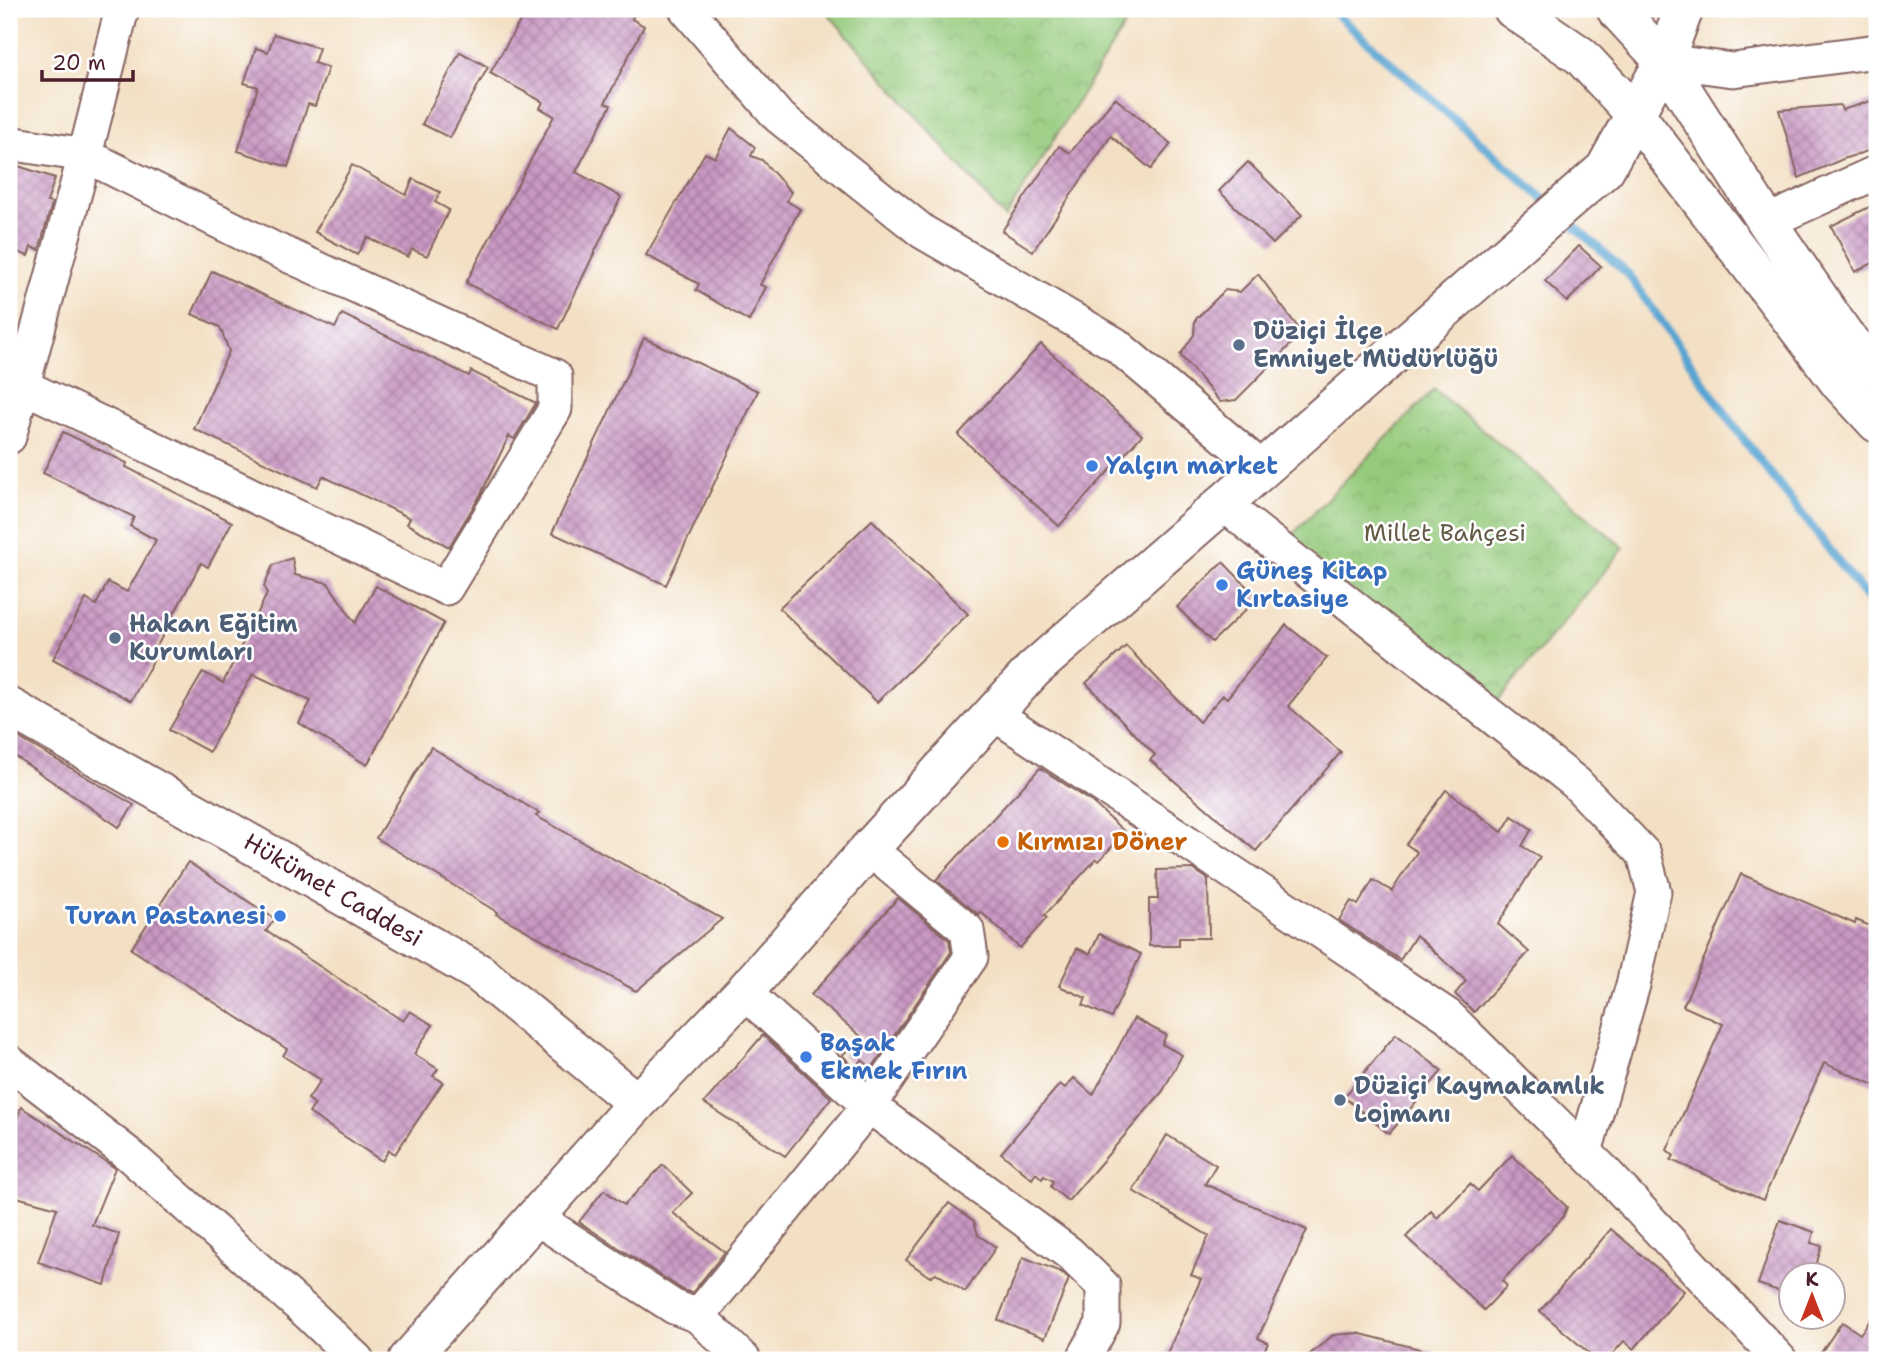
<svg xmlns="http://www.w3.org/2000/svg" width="1886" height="1369" font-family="'Shantell Sans',sans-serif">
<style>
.park{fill:url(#park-crowns);stroke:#707454;stroke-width:2}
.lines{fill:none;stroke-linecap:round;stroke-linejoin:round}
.stream{stroke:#59a4d1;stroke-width:9}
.building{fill:url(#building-cross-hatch)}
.street-casing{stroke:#856361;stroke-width:37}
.secondary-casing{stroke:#856361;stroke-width:42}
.street{stroke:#fff;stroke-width:33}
.secondary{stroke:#fff;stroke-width:38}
.service-dot{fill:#5c6f8a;stroke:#fff;stroke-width:2.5}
.shop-dot{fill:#3f7fe0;stroke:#fff;stroke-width:2.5}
.food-dot{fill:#e8710a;stroke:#fff;stroke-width:2.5}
.labels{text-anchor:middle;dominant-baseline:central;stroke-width:5;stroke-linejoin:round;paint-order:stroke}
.service-label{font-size:24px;font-weight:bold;fill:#4e5e75;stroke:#fff;text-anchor:start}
.shop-label{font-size:24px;font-weight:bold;fill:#366cbe;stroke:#fff;text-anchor:start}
.park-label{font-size:24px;fill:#645b47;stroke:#fff}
.food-label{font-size:24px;font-weight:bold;fill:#c56008;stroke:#fff;text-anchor:start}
.street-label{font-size:24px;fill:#4a1f2b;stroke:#fff}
</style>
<defs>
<pattern id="park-crowns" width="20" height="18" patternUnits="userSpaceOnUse" patternTransform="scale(1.75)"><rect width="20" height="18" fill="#95ca7c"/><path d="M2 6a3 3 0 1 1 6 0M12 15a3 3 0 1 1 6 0" fill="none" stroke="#82ad6b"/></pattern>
<pattern id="building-cross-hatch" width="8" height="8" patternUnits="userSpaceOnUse" patternTransform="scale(1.75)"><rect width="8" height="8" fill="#c998c3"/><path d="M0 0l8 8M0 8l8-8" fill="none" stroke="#a57b9f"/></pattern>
</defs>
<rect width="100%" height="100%" fill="#fff"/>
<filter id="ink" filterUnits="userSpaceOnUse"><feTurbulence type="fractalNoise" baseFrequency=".0143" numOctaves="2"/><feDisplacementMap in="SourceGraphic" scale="14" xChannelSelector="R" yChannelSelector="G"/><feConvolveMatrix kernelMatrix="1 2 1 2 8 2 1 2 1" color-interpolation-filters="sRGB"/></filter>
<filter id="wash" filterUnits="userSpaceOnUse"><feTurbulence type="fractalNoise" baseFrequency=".00686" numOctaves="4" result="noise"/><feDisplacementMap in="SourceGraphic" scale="28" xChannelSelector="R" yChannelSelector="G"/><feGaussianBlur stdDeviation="1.57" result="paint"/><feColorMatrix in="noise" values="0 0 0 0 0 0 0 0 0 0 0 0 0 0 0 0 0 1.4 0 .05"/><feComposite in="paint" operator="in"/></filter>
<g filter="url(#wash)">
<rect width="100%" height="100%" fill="#f3e0c4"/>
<g class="park">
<path d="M 824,9 L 1135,9 L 1005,218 Z"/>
<path d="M 1434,389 L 1624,548 L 1499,700 L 1284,543 Z"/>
</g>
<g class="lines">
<g class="stream">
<path d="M 1331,9 L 1550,205"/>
<path d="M 1563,216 L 1628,274 L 1742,437 L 1877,611"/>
</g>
</g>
<g id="blocks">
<g class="building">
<path d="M 527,9 L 636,9 L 632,19 L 644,26 L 605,103 L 611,105 L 576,172 L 621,197 L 558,329 L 466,283 L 554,116 L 540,108 L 543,102 L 490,73 Z"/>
<path d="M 274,34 L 319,48 L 314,63 L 328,68 L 315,106 L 308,104 L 288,167 L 238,151 L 258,87 L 244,83 L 256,48 L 268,52 Z"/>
<path d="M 460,52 L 488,67 L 450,138 L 422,124 Z"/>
<path d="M 1115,98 L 1171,144 L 1151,169 L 1111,136 L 1033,251 L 1002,231 L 1059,146 L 1070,153 Z"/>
<path d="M 1877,99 L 1877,148 L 1843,159 L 1799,178 L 1779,110 L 1840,105 L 1842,110 Z"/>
<path d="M 731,128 L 755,147 L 751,156 L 762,160 L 791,192 L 787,201 L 800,209 L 760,285 L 766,287 L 749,321 L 696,290 L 699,284 L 646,255 L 705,153 L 715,158 Z"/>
<path d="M 1248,162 L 1302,215 L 1273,244 L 1219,191 Z"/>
<path d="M 15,165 L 55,178 L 47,202 L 52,203 L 39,250 L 31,247 L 28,256 L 9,249 L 9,184 Z"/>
<path d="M 352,165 L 406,195 L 413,179 L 440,192 L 435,202 L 449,210 L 427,256 L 412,249 L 408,257 L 367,237 L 357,255 L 315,232 Z"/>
<path d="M 1877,203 L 1877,261 L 1855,272 L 1831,226 Z"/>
<path d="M 1579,246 L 1601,266 L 1567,302 L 1545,281 Z"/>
<path d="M 212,271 L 335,328 L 342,314 L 469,376 L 471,371 L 536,403 L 514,439 L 509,436 L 481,494 L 449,547 L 407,524 L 410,518 L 323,476 L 317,487 L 194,429 L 229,351 L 220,327 L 192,314 Z"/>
<path d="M 1258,274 L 1302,333 L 1236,400 L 1220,402 L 1180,355 L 1194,335 L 1195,320 L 1225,290 L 1240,292 Z"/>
<path d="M 644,338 L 758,391 L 666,585 L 552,533 Z"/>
<path d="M 1041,344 L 1142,435 L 1059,526 L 958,435 Z"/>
<path d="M 63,432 L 127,463 L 126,467 L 232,522 L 208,567 L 201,563 L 156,648 L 159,650 L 131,701 L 53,659 L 86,599 L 96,605 L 108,582 L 127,592 L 156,540 L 130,526 L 134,517 L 43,473 Z"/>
<path d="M 872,520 L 968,614 L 877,702 L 779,608 Z"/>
<path d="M 292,558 L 295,575 L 328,583 L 355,623 L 376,586 L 444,623 L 367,765 L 299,723 L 311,701 L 253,674 L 209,752 L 169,730 L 203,672 L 223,683 L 267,594 L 264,586 L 273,565 Z"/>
<path d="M 1223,562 L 1258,598 L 1212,642 L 1177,607 Z"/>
<path d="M 1286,625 L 1327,658 L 1288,706 L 1341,752 L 1256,851 L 1150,760 L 1155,755 L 1086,683 L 1126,646 L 1199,722 L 1223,695 L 1227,698 Z"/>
<path d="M 9,732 L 134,805 L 119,827 L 9,752 Z"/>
<path d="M 431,747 L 539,813 L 536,816 L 722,919 L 636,991 L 496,914 L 497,912 L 376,838 Z"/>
<path d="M 1040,768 L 1092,802 L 1125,832 L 1099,861 L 1096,859 L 1044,916 L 1047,918 L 1020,948 L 981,912 L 979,915 L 936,880 Z"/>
<path d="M 1446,790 L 1502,832 L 1512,816 L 1532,829 L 1522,846 L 1540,857 L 1498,924 L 1529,952 L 1474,1012 L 1455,994 L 1466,981 L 1416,935 L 1400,960 L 1339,920 L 1351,901 L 1358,905 L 1373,880 L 1392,891 L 1417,852 L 1406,844 Z"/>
<path d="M 188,862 L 275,919 L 266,931 L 403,1021 L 410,1011 L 433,1025 L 414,1054 L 438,1069 L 433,1076 L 443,1082 L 395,1154 L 389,1150 L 382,1161 L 309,1113 L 315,1104 L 308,1099 L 321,1080 L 283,1056 L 287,1049 L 131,949 Z"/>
<path d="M 1193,869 L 1208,879 L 1209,938 L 1179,938 L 1179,946 L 1149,946 L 1149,899 L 1158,899 L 1157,870 Z"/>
<path d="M 1741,874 L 1855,924 L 1856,920 L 1877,929 L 1877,1086 L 1824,1063 L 1763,1200 L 1671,1160 L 1674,1156 L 1667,1150 L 1723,1024 L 1683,1006 Z"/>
<path d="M 898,898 L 949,940 L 951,952 L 872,1068 L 862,1060 L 855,1068 L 842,1055 L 863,1038 L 811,995 Z"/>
<path d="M 1099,934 L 1141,954 L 1111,1018 L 1083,1005 L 1086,998 L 1059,986 L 1077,948 L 1090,954 Z"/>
<path d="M 1134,1018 L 1166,1035 L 1162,1044 L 1182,1055 L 1163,1091 L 1068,1201 L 1051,1187 L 1053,1181 L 1044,1176 L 1042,1179 L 1036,1173 L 1032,1179 L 1001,1153 L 1060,1084 L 1065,1088 L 1074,1078 L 1093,1095 Z"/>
<path d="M 1396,1034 L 1442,1071 L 1389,1134 L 1344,1097 Z"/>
<path d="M 763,1035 L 831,1098 L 785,1156 L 704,1103 Z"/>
<path d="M 21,1107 L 115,1168 L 92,1225 L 119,1234 L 105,1285 L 38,1262 L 57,1208 L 9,1195 L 9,1142 Z"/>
<path d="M 1167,1135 L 1216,1165 L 1205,1184 L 1307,1230 L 1258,1338 L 1268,1343 L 1260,1360 L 1164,1360 L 1201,1279 L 1191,1275 L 1209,1236 L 1133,1191 Z"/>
<path d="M 1512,1155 L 1567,1207 L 1563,1217 L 1502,1281 L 1507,1286 L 1484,1310 L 1406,1237 L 1431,1211 L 1437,1218 L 1470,1184 L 1478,1191 Z"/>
<path d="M 663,1165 L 692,1193 L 673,1213 L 725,1252 L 692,1293 L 683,1290 L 579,1222 L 604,1190 L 624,1205 Z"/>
<path d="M 949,1203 L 974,1221 L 978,1235 L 996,1247 L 965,1292 L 936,1273 L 930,1277 L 906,1260 Z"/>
<path d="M 1780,1220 L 1814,1232 L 1811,1243 L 1822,1246 L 1813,1275 L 1791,1275 L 1791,1295 L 1758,1284 Z"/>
<path d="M 1611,1229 L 1684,1291 L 1634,1349 L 1624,1341 L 1607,1360 L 1597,1360 L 1540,1311 Z"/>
<path d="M 1023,1257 L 1061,1272 L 1069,1279 L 1045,1338 L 998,1320 Z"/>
<path d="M 1877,1311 L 1877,1360 L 1816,1360 L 1842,1322 L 1860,1334 Z"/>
<path d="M 1357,1333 L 1435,1353 L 1434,1360 L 1303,1360 L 1333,1335 Z"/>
</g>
</g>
</g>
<g filter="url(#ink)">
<use href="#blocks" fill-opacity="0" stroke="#856361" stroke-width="2"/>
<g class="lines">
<defs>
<g id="street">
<path d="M 686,9 L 778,116 L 923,232 L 1115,344 L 1263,469"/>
<path d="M 1664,61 L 1733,70 L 1877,51"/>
<path d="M 9,143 L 85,155 L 272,248 L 555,376 L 555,409 L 446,588 L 23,386 L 9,382"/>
<path d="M 1767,222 L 1877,172"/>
<path d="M 9,437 L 85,155 L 122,9"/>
<path d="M 1223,504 L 1576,783 L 1644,854 L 1654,892 L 1633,985 L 1585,1152"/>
<path d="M 993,713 L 1448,1016 L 1603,1170 L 1780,1360"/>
<path d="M 744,992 L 869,1106 L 1069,1253 L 1103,1286 L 1103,1323 L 1083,1360"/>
<path d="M 9,1062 L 128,1154 L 312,1317 L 357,1360"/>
<path d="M 535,1217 L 674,1307 L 698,1316 L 744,1360"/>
<path d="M 698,1316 L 869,1106 L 971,957 L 967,930 L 869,849"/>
</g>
<g id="secondary">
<path d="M 1513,9 L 1581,56 L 1634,113 L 1840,383 L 1877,423"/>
<path d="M 1616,9 L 1664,61 L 1767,222 L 1844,335 L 1877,370"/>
<path d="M 9,707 L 479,973 L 637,1103"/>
<path d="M 408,1360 L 637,1103 L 744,992 L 869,849 L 1033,670 L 1605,169 L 1664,61 L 1684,9"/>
</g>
</defs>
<use href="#street" class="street-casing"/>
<use href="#secondary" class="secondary-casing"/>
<use href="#street" class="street"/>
<use href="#secondary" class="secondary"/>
</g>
</g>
<g class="service-dot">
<circle cx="1239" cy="345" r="7"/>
<circle cx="115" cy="638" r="7"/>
<circle cx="1340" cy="1100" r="7"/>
</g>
<g class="shop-dot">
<circle cx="1092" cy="466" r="7"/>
<circle cx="1222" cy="585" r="7"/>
<circle cx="280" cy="916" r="7"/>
<circle cx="806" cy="1057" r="7"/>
</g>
<circle class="food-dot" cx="1003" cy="842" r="7"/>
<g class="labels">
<g class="service-label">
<text x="1253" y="331">Düziçi İlçe<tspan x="1253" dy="28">Emniyet Müdürlüğü</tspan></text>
<text x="129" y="624">Hakan Eğitim<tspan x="129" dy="28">Kurumları</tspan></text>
<text x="1354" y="1086">Düziçi Kaymakamlık<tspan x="1354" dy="28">Lojmanı</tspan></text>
</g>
<g class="shop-label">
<text x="1106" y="466">Yalçın market</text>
<text x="1236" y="571">Güneş Kitap<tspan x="1236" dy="28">Kırtasiye</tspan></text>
<text x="266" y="916" text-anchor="end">Turan Pastanesi</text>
<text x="820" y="1043">Başak<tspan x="820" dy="28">Ekmek Fırın</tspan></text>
</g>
<g class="park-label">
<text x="1445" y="533">Millet Bahçesi</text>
</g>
<g class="food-label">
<text x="1017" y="842">Kırmızı Döner</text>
</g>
<g class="street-label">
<text transform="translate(333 890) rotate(30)">Hükümet Caddesi</text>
</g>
</g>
<rect width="1886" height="1369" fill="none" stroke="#fff" stroke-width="35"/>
<g transform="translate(1812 1296)"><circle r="33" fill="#ffffff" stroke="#b7a5aa" stroke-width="2"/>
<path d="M0-5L12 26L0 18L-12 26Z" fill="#c8321e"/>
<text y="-10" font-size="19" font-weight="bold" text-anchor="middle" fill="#4a1f2b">K</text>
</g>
<path d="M42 70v10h91v-10" fill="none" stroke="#4a1f2b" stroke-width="3.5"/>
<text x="52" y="70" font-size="21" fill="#4a1f2b" stroke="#ffffff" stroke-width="5" paint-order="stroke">20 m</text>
</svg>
